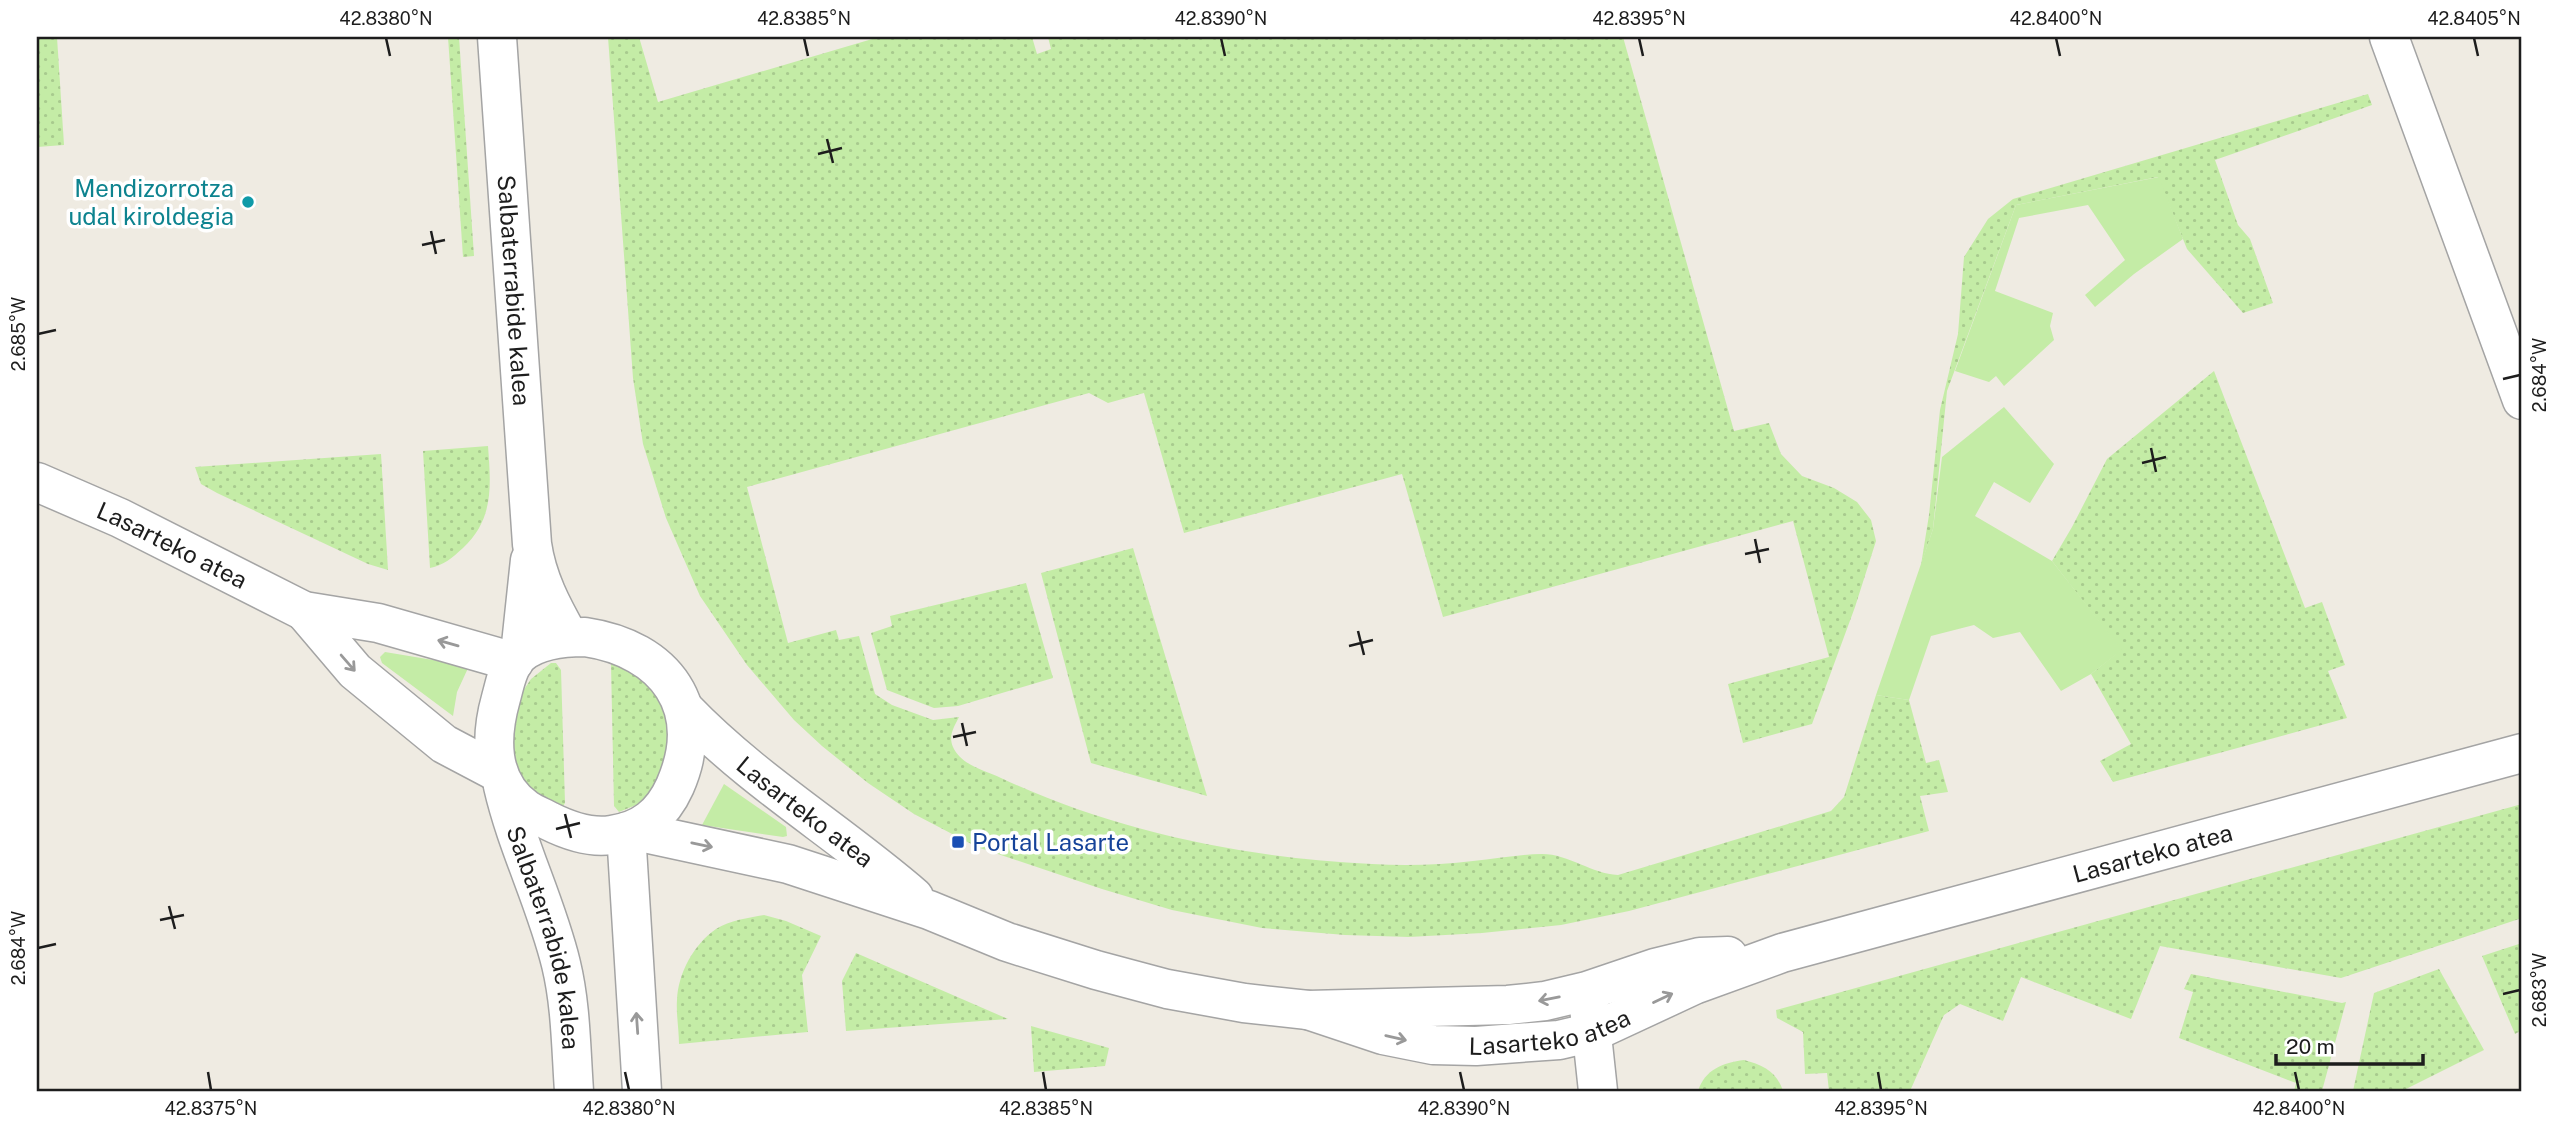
<svg xmlns="http://www.w3.org/2000/svg" width="2559" height="1128" font-family="'Public Sans',sans-serif">
<style>
.grass{fill:url(#grass-dots)}
.garden{fill:#c4eca6}
.lines{fill:none;stroke-linecap:round;stroke-linejoin:round}
.minor-casing{stroke:#a4a4a4;stroke-width:41}
.minor{stroke:#fff;stroke-width:38}
.oneway{stroke:#999}
.ticks{fill:none;stroke:#1d1d1d;stroke-width:2.5}
.culture-dot{fill:#0f9aa8;stroke:#fff;stroke-width:2.5}
.transit-dot{fill:#1a4fb4;stroke:#fff;stroke-width:2.5}
.labels{text-anchor:middle;dominant-baseline:central;stroke-width:7;stroke-linejoin:round;paint-order:stroke}
.culture-label{font-size:24px;fill:#0d838f;stroke:#fff;text-anchor:end}
.street-label{font-size:24px;fill:#1d1d1d;stroke:#fff}
.transit-label{font-size:24px;fill:#164399;stroke:#fff;text-anchor:start}
.neatline{fill:none;stroke:#1d1d1d;stroke-width:2.5}
.ticks-label{font-size:18px;text-anchor:middle;fill:#1d1d1d}
</style>
<defs>
<pattern id="grass-dots" width="8" height="8" patternUnits="userSpaceOnUse" patternTransform="scale(1.75)"><rect width="8" height="8" fill="#c4eca6"/><path d="M2 2h.1M6 6h.1" fill="none" stroke="#a8ca8e" stroke-width="1.8" stroke-linecap="round"/></pattern>
</defs>
<rect width="100%" height="100%" fill="#efebe2"/>
<g class="grass">
<path d="M 37,37 L 57,37 L 64,145 L 37,147 Z"/>
<path d="M 448,37 L 459,37 L 474,256 L 463,257 Z"/>
<path d="M 608,37 L 639,37 L 658,102 L 879,37 L 1032,37 L 1037,54 L 1051,49 L 1048,37 L 1623,37 L 1734,431 L 1769,423 L 1781,454 L 1802,476 L 1834,488 L 1857,502 L 1871,520 L 1876,541 L 1855,607 L 1812,724 L 1743,743 L 1728,684 L 1829,657 L 1793,521 L 1443,617 L 1402,474 L 1184,533 L 1144,393 L 1108,403 L 1089,393 L 747,487 L 788,643 L 836,630 L 839,640 L 859,636 L 875,694 L 892,705 L 933,720 L 959,717 C 954,727 948,736 953,747 C 961,765 984,770 1001,778 C 1116,832 1245,858 1372,864 C 1405,866 1441,865 1473,861 C 1496,859 1519,854 1542,854 C 1569,854 1592,874 1618,875 L 1831,811 L 1844,797 L 1876,695 L 1909,700 L 1926,763 L 1939,760 L 1948,792 L 1920,796 L 1929,831 L 1629,911 L 1561,925 L 1482,933 L 1409,937 L 1345,935 L 1262,928 L 1172,910 L 1102,889 L 977,847 L 914,814 L 868,783 L 822,746 L 794,720 L 747,665 L 700,596 L 666,518 L 643,444 L 633,378 Z"/>
<path d="M 2368,94 L 2372,105 L 2215,160 L 2238,225 L 2250,239 L 2273,303 L 2243,313 L 2187,249 L 2158,177 L 2016,205 L 1947,391 L 1933,529 L 1921,565 L 1929,515 L 1940,410 L 1958,334 L 1964,257 L 1988,219 L 2013,199 Z"/>
<path d="M 2214,371 L 2305,608 L 2322,602 L 2345,665 L 2328,671 L 2347,718 L 2113,782 L 2100,761 L 2131,744 L 2091,674 L 2121,650 L 2052,561 L 2072,527 L 2107,459 Z"/>
<path d="M 488,446 C 491,486 494,519 463,548 C 452,558 444,565 430,568 L 423,451 Z"/>
<path d="M 381,454 L 388,570 L 368,564 L 217,493 L 201,484 L 195,467 Z"/>
<path d="M 1133,548 L 1207,796 L 1091,763 L 1041,573 Z"/>
<path d="M 1026,583 L 1053,678 L 958,706 L 934,708 L 887,690 L 871,633 L 892,626 L 890,616 Z"/>
<path d="M 616,659 L 644,671 L 674,733 L 657,788 L 641,803 L 619,812 L 614,806 L 611,664 Z"/>
<path d="M 551,663 L 556,663 L 561,670 L 565,803 L 561,809 L 555,810 L 520,779 L 510,742 L 521,694 L 531,679 Z"/>
<path d="M 2522,804 L 2522,918 L 2341,978 L 2160,946 L 2131,1019 L 2021,977 L 2003,1021 L 1960,1004 L 1944,1015 L 1910,1091 L 1829,1091 L 1827,1073 L 1805,1074 L 1803,1032 L 1777,1018 L 1776,1010 Z"/>
<path d="M 764,915 L 786,921 L 821,936 L 802,975 L 808,1032 L 679,1044 C 679,1030 676,1014 677,1000 C 678,973 694,944 716,929 C 730,920 748,918 764,915 Z"/>
<path d="M 2522,943 L 2522,1030 L 2515,1034 L 2482,956 Z"/>
<path d="M 856,953 L 1008,1019 L 846,1031 L 842,981 Z"/>
<path d="M 2439,969 L 2484,1050 L 2402,1091 L 2353,1091 L 2374,993 Z"/>
<path d="M 2191,974 L 2342,1003 L 2346,1002 L 2322,1091 L 2294,1091 L 2296,1083 L 2179,1038 L 2193,992 L 2184,989 Z"/>
<path d="M 1031,1026 L 1109,1048 L 1105,1066 L 1034,1072 Z"/>
<path d="M 1744,1060 C 1763,1065 1777,1072 1783,1091 L 1698,1091 C 1705,1069 1723,1063 1744,1060 Z"/>
</g>
<g class="garden">
<path d="M 2159,177 L 2183,239 L 2134,274 L 2095,307 L 2085,295 L 2125,260 L 2088,205 L 2019,218 L 1995,291 L 2053,313 L 2050,326 L 2054,340 L 2004,386 L 1996,376 L 1989,382 L 1955,371 L 2016,205 Z"/>
<path d="M 2004,407 L 2054,464 L 2030,503 L 1994,482 L 1975,516 L 2052,561 L 2122,650 L 2091,674 L 2061,691 L 2020,632 L 1993,638 L 1974,625 L 1931,636 L 1909,700 L 1876,695 L 1933,529 L 1942,457 Z"/>
<path d="M 385,652 L 469,666 L 457,692 L 453,716 L 382,663 L 380,657 Z"/>
<path d="M 724,784 L 786,827 L 787,836 L 783,837 L 702,825 Z"/>
</g>
<g class="lines">
<defs>
<g id="minor">
<path id="s1" d="M 497,37 L 532,544 C 537,579 552,607 569,637"/>
<path d="M 2389,37 L 2522,400"/>
<path id="s2" d="M 37,482 L 120,518 L 304,611 L 378,623 L 514,662"/>
<path d="M 304,611 L 355,671 L 444,744 L 497,772"/>
<path d="M 585,637 C 666,649 709,708 675,786 C 662,815 642,831 611,835 C 591,838 567,830 549,821 C 542,817 533,814 526,809 C 489,783 490,737 501,698 C 505,684 508,664 520,654 C 538,639 563,637 585,637 Z"/>
<path d="M 520,654 L 530,560"/>
<path id="s3" d="M 684,709 C 753,781 839,832 914,897"/>
<path id="s4" d="M 503,786 C 517,847 546,902 561,964 C 571,1005 571,1049 574,1091"/>
<path d="M 635,831 L 788,864 L 929,910 L 1007,942 L 1096,970 L 1167,989 L 1244,1003 L 1308,1010 L 1508,1005 L 1545,1001 L 1587,991 L 1655,968 L 1700,957 L 1728,956"/>
<path d="M 626,832 L 642,1091"/>
<path d="M 1589,1007 L 1598,1091"/>
<path id="s5" d="M 1308,1010 L 1383,1035 L 1433,1045 L 1476,1046 L 1559,1040 L 1593,1032 L 1694,985 L 1782,953 L 2522,753"/>
</g>
</defs>
<use href="#minor" class="minor-casing"/>
<use href="#minor" class="minor"/>
</g>
<defs><path id="oneway-shaft" d="M-6 0H5M1.5-3L5.5 0L1.5 3" fill="none" stroke-width="1.6" stroke-linecap="round" stroke-linejoin="round" transform="scale(1.75)"/></defs>
<g class="oneway">
<use href="#oneway-shaft" transform="translate(448 643) rotate(-164)"/>
<use href="#oneway-shaft" transform="translate(348 663) rotate(49)"/>
<use href="#oneway-shaft" transform="translate(702 845) rotate(12)"/>
<use href="#oneway-shaft" transform="translate(1663 998) rotate(-25)"/>
<use href="#oneway-shaft" transform="translate(1549 999) rotate(169)"/>
<use href="#oneway-shaft" transform="translate(637 1023) rotate(-94)"/>
<use href="#oneway-shaft" transform="translate(1396 1038) rotate(13)"/>
</g>
<path class="ticks" d="M 386,38 L 390,56M 804,38 L 808,56M 1221,38 L 1225,56M 1639,38 L 1643,56M 2056,38 L 2060,56M 2474,38 L 2478,56M 827,139 L 833,163M 818,154 L 842,148M 431,231 L 436,254M 422,245 L 445,240M 38,334 L 56,330M 2503,379 L 2520,375M 2151,448 L 2156,472M 2142,463 L 2166,457M 1755,539 L 1760,563M 1745,554 L 1769,549M 1358,631 L 1364,655M 1349,646 L 1373,640M 962,723 L 967,746M 953,737 L 976,732M 565,814 L 571,838M 556,829 L 580,823M 169,906 L 175,929M 160,920 L 184,915M 38,948 L 56,944M 2503,994 L 2520,990M 208,1072 L 211,1090M 625,1072 L 629,1090M 1043,1072 L 1046,1090M 1460,1072 L 1464,1090M 1878,1072 L 1881,1090M 2295,1072 L 2299,1090"/>
<circle class="culture-dot" cx="248" cy="202" r="7"/>
<rect class="transit-dot" x="951" y="835" width="14" height="14" rx="3.5"/>
<g class="labels">
<g class="culture-label">
<text x="234" y="188">Mendizorrotza<tspan x="234" dy="28">udal kiroldegia</tspan></text>
</g>
<g class="street-label">
<text stroke="none"><textPath href="#s1" startOffset="254">Salbaterrabide kalea</textPath></text>
<text stroke="none"><textPath href="#s2" startOffset="149">Lasarteko atea</textPath></text>
<text stroke="none"><textPath href="#s3" startOffset="159">Lasarteko atea</textPath></text>
<text stroke="none"><textPath href="#s5" startOffset="880">Lasarteko atea</textPath></text>
<text stroke="none"><textPath href="#s4" startOffset="158">Salbaterrabide kalea</textPath></text>
<text stroke="none"><textPath href="#s5" startOffset="248">Lasarteko atea</textPath></text>
</g>
<g class="transit-label">
<text x="972" y="842">Portal Lasarte</text>
</g>
</g>
<rect width="2559" height="1128" fill="none" stroke="#ffffff" stroke-width="77"/>
<path d="M2276 1054v10h147v-10" fill="none" stroke="#1d1d1d" stroke-width="3.5"/>
<text x="2286" y="1054" font-size="21" fill="#1d1d1d" stroke="#ffffff" stroke-width="5" paint-order="stroke">20 m</text>
<rect x="38" y="38" width="2482" height="1052" class="neatline"/>
<g class="ticks-label">
<text x="386" y="25">42.8380°N</text>
<text x="804" y="25">42.8385°N</text>
<text x="1221" y="25">42.8390°N</text>
<text x="1639" y="25">42.8395°N</text>
<text x="2056" y="25">42.8400°N</text>
<text x="2474" y="25">42.8405°N</text>
<text transform="translate(19 334) rotate(-90)" y="6">2.685°W</text>
<text transform="translate(2540 375) rotate(-90)" y="6">2.684°W</text>
<text transform="translate(19 948) rotate(-90)" y="6">2.684°W</text>
<text transform="translate(2540 990) rotate(-90)" y="6">2.683°W</text>
<text x="211" y="1115">42.8375°N</text>
<text x="629" y="1115">42.8380°N</text>
<text x="1046" y="1115">42.8385°N</text>
<text x="1464" y="1115">42.8390°N</text>
<text x="1881" y="1115">42.8395°N</text>
<text x="2299" y="1115">42.8400°N</text>
</g>
</svg>
